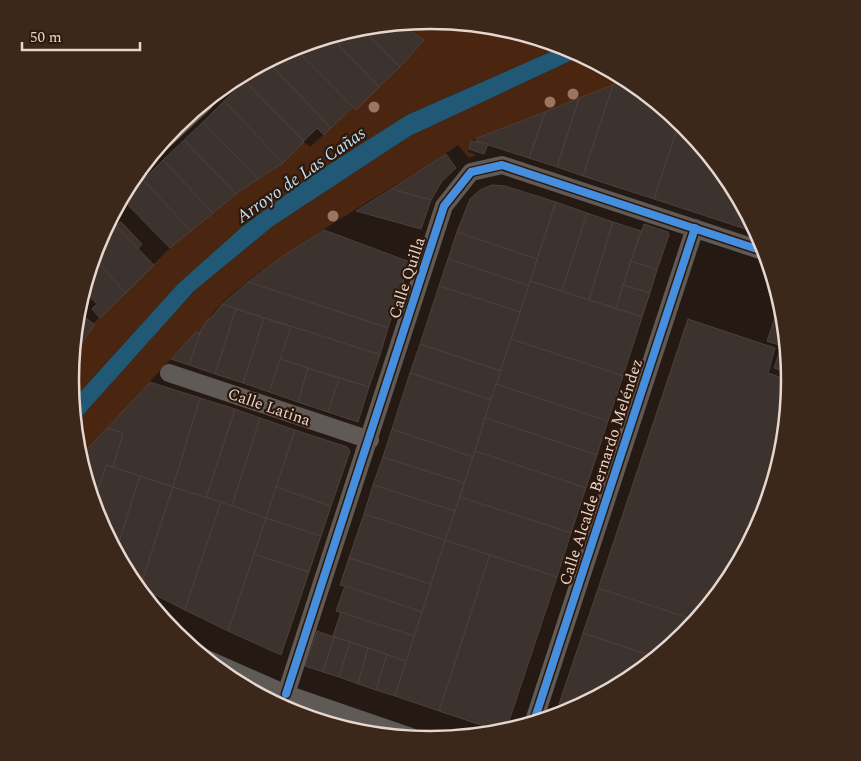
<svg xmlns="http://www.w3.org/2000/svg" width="861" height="761" font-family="Spectral,serif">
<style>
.green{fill:#4a250f}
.water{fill:#215875}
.building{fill:#3c322e;stroke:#4c403d}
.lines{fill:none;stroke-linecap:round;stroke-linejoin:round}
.service{stroke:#605a57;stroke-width:9}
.minor{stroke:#605a57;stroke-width:18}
.cycleway-casing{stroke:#2d180b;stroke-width:11}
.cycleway{stroke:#468fdf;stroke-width:8}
.tree{fill:#9b7561}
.labels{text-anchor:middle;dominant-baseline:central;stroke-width:4.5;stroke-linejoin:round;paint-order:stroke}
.street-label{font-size:16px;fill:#e6d6ce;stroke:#2d180b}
.water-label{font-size:18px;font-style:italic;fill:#bce3fc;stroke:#2d180b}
.rim{fill:none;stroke:#e6d6ce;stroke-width:2.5}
</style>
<rect width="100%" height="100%" fill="#251a13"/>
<g class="green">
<path d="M 431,20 L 453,22 L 452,25 L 460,30 L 464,23 L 478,31 L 488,26 L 501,27 L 564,46 L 407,115 L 314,174 L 243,226 L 178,284 L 72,401 L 70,380 L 73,354 L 95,325 L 93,324 L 170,248 L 236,194 L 285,161 L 304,142 L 310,147 L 353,107 L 356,109 L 400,67 L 424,40 L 406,29 L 411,22 Z"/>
<path d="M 583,55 L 623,77 L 613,85 L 471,141 L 468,152 L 477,155 L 469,158 L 458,145 C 416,176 222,283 210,319 L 208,319 L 200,333 L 196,332 L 79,458 L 74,425 L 194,291 L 273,226 L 410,136 Z"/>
</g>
<path class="water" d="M 564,46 L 583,55 L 410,136 L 273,226 L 194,291 L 74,425 L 72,401 L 178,284 L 243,226 L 314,174 L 407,115 Z"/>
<g class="building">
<path d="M 411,22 L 406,29 L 398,23 Z"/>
<path d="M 453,22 L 464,23 L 460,30 L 452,25 Z"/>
<path d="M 398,23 L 424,40 L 400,67 L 361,27 Z"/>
<path d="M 467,24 L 488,26 L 478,31 Z"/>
<path d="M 361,27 L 400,67 L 379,87 L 330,36 Z"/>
<path d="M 330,36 L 379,87 L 356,110 L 294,47 Z"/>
<path d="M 294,47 L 353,107 L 331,128 L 267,61 Z"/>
<path d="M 267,61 L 331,128 L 324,135 L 317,128 L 304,141 L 245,81 Z"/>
<path d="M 623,77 L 680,121 L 654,199 L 583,176 L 613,85 Z"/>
<path d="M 245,81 L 304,142 L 283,163 L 224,101 Z"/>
<path d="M 613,85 L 583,176 L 557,167 L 579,98 Z"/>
<path d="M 579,98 L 557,167 L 529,158 L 545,112 Z"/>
<path d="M 224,101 L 283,163 L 258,179 L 203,122 Z"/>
<path d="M 545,112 L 529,158 L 476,141 L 477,138 Z"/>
<path d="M 680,121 L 730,180 L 758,233 L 654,199 Z"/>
<path d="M 203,122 L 258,179 L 236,194 L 184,140 Z"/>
<path d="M 184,140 L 236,194 L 213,213 L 163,160 Z"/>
<path d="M 471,141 L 488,144 L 484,154 L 469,149 Z"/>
<path d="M 446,154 L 456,168 L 442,181 L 431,200 L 391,189 Z"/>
<path d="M 163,160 L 213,213 L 191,231 L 143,180 Z"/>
<path d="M 143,180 L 191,231 L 170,248 L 122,199 Z"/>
<path d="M 492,185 L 505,186 L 556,202 L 537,259 L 457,232 L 470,199 L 480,190 Z"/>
<path d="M 391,189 L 431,200 L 421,229 L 356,211 Z"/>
<path d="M 556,202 L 587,213 L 562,291 L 530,281 Z"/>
<path d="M 587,213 L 613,222 L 589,300 L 562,291 Z"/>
<path d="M 110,220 L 154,265 L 126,293 L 93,258 L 98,242 Z"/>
<path d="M 121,222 L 142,244 L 138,249 L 116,226 Z"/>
<path d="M 613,222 L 641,231 L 616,308 L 589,300 Z"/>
<path d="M 644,224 L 668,232 L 669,235 L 657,270 L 631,261 Z"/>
<path d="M 324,230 L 410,262 L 388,328 L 248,282 L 283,256 Z"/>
<path d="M 457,232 L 537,259 L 529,286 L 448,259 Z"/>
<path d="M 93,258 L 126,293 L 100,318 L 92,309 L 97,304 L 83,289 Z"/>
<path d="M 448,259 L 529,286 L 520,312 L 439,286 Z"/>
<path d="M 631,261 L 657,270 L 650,293 L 623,285 Z"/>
<path d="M 530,281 L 642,317 L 623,376 L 511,339 Z"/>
<path d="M 248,282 L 388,328 L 380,355 L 222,304 Z"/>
<path d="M 623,285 L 650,293 L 642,317 L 616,308 Z"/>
<path d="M 439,286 L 520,312 L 501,371 L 420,344 Z"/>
<path d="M 781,300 L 786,325 L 779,345 L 767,341 Z"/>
<path d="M 222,304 L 236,309 L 215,374 L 189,365 L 201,330 L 208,319 L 210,319 Z"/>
<path d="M 236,309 L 264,318 L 243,383 L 215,374 Z"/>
<path d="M 77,311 L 95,325 L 73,354 Z"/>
<path d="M 264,318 L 291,327 L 269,392 L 243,383 Z"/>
<path d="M 688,319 L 775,348 L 768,373 L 791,381 L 784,451 L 763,519 L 730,581 L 697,621 L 598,589 Z"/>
<path d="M 291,326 L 380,355 L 369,387 L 280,359 Z"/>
<path d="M 196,332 L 200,333 L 189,365 L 171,359 Z"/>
<path d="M 786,332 L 790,373 L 774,368 Z"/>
<path d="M 511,339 L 623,376 L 608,421 L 496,384 Z"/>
<path d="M 420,344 L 501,371 L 491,400 L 410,373 Z"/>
<path d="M 280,359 L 308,368 L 298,402 L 269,392 Z"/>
<path d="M 308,368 L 339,378 L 328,412 L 298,402 Z"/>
<path d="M 410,373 L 491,400 L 473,457 L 392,429 Z"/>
<path d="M 339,378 L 369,387 L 358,422 L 328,412 Z"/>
<path d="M 150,382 L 200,398 L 173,487 L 113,467 L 123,433 L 107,428 Z"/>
<path d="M 496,384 L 608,421 L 597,455 L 485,418 Z"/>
<path d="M 200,398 L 235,409 L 206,498 L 173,487 Z"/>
<path d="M 235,409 L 260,418 L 232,506 L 206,498 Z"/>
<path d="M 260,418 L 295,430 L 266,518 L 232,506 Z"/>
<path d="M 485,418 L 597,455 L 586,488 L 475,451 Z"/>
<path d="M 107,428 L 123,433 L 113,467 L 106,465 L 93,505 L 79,458 Z"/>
<path d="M 392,429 L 473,457 L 464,483 L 383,457 Z"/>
<path d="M 295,430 L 347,447 L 350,451 L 331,506 L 276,487 Z"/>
<path d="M 475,451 L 586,488 L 571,533 L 460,497 Z"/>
<path d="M 383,457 L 464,483 L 455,511 L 373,485 Z"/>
<path d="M 106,465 L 140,476 L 116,552 L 97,518 L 93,505 Z"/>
<path d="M 140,476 L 173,487 L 140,587 L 131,581 L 116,552 Z"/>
<path d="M 373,485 L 455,511 L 445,540 L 364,514 Z"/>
<path d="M 173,487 L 221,502 L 185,610 L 140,587 Z"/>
<path d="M 276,487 L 331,506 L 321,536 L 266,518 Z"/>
<path d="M 460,497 L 571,533 L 557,577 L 445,540 Z"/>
<path d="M 221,502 L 266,518 L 228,631 L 185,610 Z"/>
<path d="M 364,514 L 445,540 L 431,584 L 349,558 Z"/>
<path d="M 266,518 L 321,536 L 309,572 L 254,554 Z"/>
<path d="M 445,540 L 490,555 L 439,711 L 395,696 Z"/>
<path d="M 254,554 L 309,572 L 281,655 L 228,631 Z"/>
<path d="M 490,555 L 557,577 L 505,733 L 439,711 Z"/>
<path d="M 349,558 L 431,584 L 422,612 L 340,585 Z"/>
<path d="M 345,586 L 422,612 L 414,636 L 336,611 Z"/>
<path d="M 598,589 L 607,591 L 697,621 L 685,636 L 658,658 L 583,633 Z"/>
<path d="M 341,612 L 414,636 L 406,661 L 333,636 Z"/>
<path d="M 317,631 L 334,637 L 323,672 L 305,666 Z"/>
<path d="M 583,633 L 658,658 L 631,680 L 568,714 L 557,710 Z"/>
<path d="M 334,637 L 350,642 L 339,677 L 323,672 Z"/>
<path d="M 350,642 L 368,648 L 358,684 L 339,677 Z"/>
<path d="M 368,648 L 387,655 L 376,690 L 358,684 Z"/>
<path d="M 387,655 L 406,661 L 395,696 L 376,690 Z"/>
<path d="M 557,710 L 567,714 L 568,714 L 555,718 Z"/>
</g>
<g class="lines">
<g class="service">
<path d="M 276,705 L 281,692"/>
<path d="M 308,718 L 313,703"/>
</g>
<g class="minor">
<path d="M 162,142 L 205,102"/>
<path d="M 169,373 L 370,440"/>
<path d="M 202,657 L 286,694 L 420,740"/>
<path d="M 286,694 L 444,206 L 471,172 L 502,165 L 766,252"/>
<path d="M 533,724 L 695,228"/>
</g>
<defs>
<g id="cycleway">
<path d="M 286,694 L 444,206 L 471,172 L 502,165 L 766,252"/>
<path d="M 533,724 L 695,228"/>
</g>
</defs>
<use href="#cycleway" class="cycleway-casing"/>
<use href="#cycleway" class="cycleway"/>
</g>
<g class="tree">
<circle cx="573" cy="94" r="5.5"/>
<circle cx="550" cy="102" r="5.5"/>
<circle cx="374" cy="107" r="5.5"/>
<circle cx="333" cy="216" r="5.5"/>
</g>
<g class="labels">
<g class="street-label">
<text transform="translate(407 278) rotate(-72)">Calle Quilla</text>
<text transform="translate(269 407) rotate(19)">Calle Latina</text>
<text transform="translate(601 472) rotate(-72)">Calle Alcalde Bernardo Meléndez</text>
</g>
<g class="water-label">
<text transform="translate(301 175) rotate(-35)">Arroyo de Las Cañas</text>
</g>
</g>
<path d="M0 0H861V761H0ZM79 380a351 351 0 1 1 702 0a351 351 0 1 1-702 0Z" fill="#3c271b" fill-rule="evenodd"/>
<path class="rim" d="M79 380a351 351 0 1 1 702 0a351 351 0 1 1-702 0Z"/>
<path d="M22 42v8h118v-8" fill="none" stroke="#e6d6ce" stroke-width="2.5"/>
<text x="30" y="42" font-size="15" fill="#e6d6ce" stroke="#2d180b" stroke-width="4" paint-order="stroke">50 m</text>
</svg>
